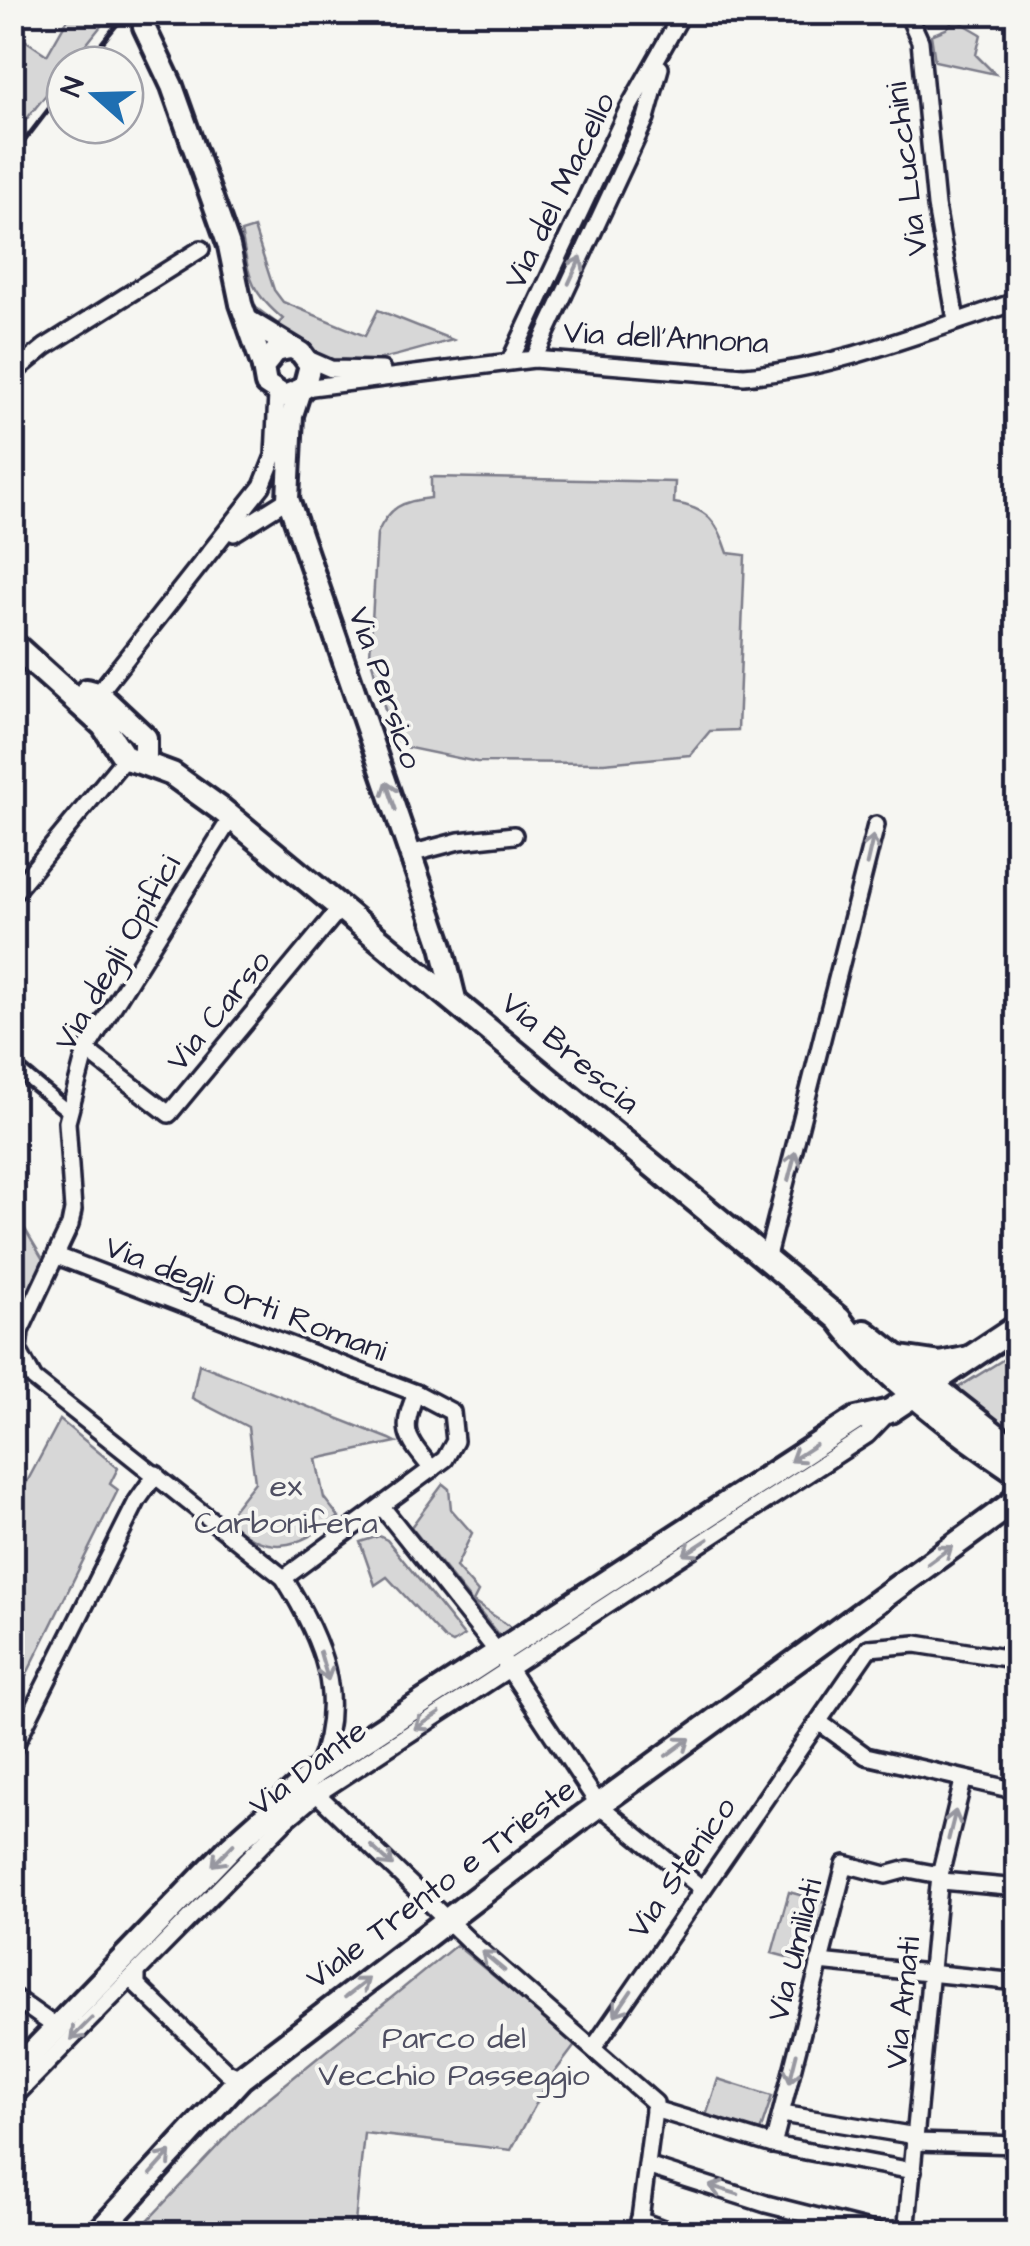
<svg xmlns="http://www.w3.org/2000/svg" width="1030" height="2246" font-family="'Architects Daughter',sans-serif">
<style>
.green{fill:#d7d7d7;stroke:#7c7c89;stroke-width:2.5}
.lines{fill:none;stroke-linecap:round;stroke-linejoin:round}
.tertiary-tunnel{stroke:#cccccd;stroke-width:20;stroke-dasharray:20 10;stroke-linecap:butt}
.pedestrian-casing{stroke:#22223b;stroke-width:19}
.minor-casing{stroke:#22223b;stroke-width:22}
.tertiary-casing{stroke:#22223b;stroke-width:28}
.secondary-casing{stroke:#22223b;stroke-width:30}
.pedestrian{stroke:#f6f6f2;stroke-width:11}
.minor{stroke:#f6f6f2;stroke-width:15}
.tertiary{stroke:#f6f6f2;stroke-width:20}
.secondary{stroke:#f6f6f2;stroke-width:22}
.rail{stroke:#22223b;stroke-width:5}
.oneway{stroke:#9797a0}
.labels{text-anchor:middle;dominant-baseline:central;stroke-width:8;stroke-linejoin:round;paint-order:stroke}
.street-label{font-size:32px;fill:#22223b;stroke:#f6f6f2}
.park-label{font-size:32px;fill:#4f4f62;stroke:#f6f6f2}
</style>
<rect width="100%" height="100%" fill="#f6f6f2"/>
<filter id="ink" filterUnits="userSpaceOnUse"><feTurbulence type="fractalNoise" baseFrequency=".01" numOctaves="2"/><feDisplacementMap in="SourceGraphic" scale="20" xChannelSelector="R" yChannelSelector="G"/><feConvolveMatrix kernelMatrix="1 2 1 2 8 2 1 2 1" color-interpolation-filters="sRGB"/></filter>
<g filter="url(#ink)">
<g class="green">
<path d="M 71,13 L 107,13 L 109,16 L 13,136 L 13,32 L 47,55 Z"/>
<path d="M 955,19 L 981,34 L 976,55 L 995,74 L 935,61 L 931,35 L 946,29 Z"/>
<path d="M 254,228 L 274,290 L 283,302 L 365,336 L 378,310 L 453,340 C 424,347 359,370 331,362 C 317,357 306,345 292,337 C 275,328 261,322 251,304 L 278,324 L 283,319 C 247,288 250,277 241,232 Z"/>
<path d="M 431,477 L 675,482 L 674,503 C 707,508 718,522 728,553 L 745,555 L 738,730 L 710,731 L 690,755 L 604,763 L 477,762 L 395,745 L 370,656 L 377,534 C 389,507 402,501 431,498 Z"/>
<path d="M 13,1209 L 44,1261 L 13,1323 L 12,1323 Z"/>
<path d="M 1017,1351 L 1018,1428 L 1015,1438 L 956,1389 Z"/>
<path d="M 199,1364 L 390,1439 L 396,1442 L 316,1459 L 324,1498 L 339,1517 C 294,1550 270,1557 225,1520 L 255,1482 L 248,1427 L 192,1398 Z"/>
<path d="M 60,1420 L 118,1468 L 110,1484 L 118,1490 L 13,1702 L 13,1508 Z"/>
<path d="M 443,1484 L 449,1489 L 451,1509 L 472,1533 L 456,1567 L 478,1592 L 473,1602 L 517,1631 L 501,1638 L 411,1527 Z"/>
<path d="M 379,1536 L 387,1540 L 464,1636 L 453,1643 L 445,1639 L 387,1577 L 375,1585 L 360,1542 Z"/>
<path d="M 789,1892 L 829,1903 L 813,1964 L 772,1953 Z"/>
<path d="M 456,1945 L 576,2044 L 549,2080 L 511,2150 L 364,2133 L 354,2233 L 136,2233 L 245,2117 Z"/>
<path d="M 718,2079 L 772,2096 L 759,2135 L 705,2119 Z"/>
</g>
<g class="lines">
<path class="tertiary-tunnel" d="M 137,12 L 144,27"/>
<defs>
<path id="pedestrian" d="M 12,1065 L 69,1112"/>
<g id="minor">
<path d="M 907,12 L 920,41 L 936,206 L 956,320"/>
<path d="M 306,358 L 331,369 L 382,370"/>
<path d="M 534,359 L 646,118 L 660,68"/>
<path d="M 510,361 L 628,109 L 683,12"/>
<path d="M 12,374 L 45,347 L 201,249"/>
<path d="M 304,388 L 534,359 L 744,376 C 838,368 929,330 1018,301"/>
<path d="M 234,533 L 288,499"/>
<path d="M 98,694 L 262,486 L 274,456 L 277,394"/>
<path d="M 231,818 L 86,1050 L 67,1122 L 73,1210 L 70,1225 L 20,1331 L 18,1350 L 34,1379 L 284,1578 C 323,1641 347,1697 317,1769"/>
<path d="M 410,854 L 459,841 L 514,835"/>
<path d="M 12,895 L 125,758"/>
<path d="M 86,1050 L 169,1114 L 340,908"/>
<path d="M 57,1256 L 416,1393 L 452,1412 L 455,1441 L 445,1459 L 284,1578"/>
<path d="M 766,1260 L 876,825"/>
<path d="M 416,1393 C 400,1432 406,1437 432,1469"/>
<path d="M 382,1507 L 499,1654 L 599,1805 L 700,1887"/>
<path d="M 869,1648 L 916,1644 L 1018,1660"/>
<path d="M 819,1722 L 866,1756 L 1018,1791"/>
<path d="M 12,1751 L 137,1501 L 156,1474"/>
<path d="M 317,1794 L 468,1940 L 655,2103 L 638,2234"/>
<path d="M 942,1881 L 1018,1888"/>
<path d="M 819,1962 L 1018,1982"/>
<path d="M 137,1972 L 137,1985 L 227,2072 L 241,2078"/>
<path d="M 12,1996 L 56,2027"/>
<path d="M 594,2047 L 869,1648"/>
<path d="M 12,2099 L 286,1820 L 317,1794 L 867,1435 L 890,1411"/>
<path d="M 654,2109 L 773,2145 L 913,2171"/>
<path d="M 782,2114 L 910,2135 L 916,2142 L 1018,2145"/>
<path d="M 773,2145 L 845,1864 L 886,1875 L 908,1869 L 940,1875"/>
<path d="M 647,2166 L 766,2204 L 885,2234"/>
<path d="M 639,2220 L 677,2234"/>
<path d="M 906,2234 L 940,1875 L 963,1781"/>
</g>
<g id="tertiary">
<path d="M 144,27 L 172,86 L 229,246 L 241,304 L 263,367"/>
<path d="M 250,322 L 301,353 L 310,365 L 304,388 L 284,396 L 266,384 L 263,367 L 276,351 L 289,348"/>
<path d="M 299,393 L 292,415 L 288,499 L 442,946 L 455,999"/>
<path d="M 900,1357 L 940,1363 L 969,1357"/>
</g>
<g id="secondary">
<path d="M 12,643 L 103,725 L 125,758 L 137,761 L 145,755 L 145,738 L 98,694 L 87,691 L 79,703"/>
<path d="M 137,761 L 172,774 L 222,810 L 839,1319 C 878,1373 962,1436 1018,1473"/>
<path d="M 865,1332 L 1002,1440 L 1018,1465"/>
<path d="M 12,2074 L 232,1846 L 315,1772 L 856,1419 L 890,1411 L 1018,1326"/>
<path d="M 97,2234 L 241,2078 L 581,1818 L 1011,1504 L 1018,1493"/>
</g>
</defs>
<use href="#pedestrian" class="pedestrian-casing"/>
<use href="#minor" class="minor-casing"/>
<use href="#tertiary" class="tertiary-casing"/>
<use href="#secondary" class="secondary-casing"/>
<use href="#pedestrian" class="pedestrian"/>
<use href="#minor" class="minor"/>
<use href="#tertiary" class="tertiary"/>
<use href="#secondary" class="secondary"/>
<g class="rail">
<path d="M 84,65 L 127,12"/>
<path d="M 12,157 L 65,88"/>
</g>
</g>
<defs><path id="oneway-shaft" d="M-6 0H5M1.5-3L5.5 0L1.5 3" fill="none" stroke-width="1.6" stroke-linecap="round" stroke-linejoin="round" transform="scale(2.5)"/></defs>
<g class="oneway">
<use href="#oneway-shaft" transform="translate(575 270) rotate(-65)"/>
<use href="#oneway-shaft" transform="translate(391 796) rotate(-109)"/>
<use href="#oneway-shaft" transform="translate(870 850) rotate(-77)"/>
<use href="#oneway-shaft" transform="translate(792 1166) rotate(-75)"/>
<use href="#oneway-shaft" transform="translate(803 1453) rotate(147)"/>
<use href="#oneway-shaft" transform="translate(696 1547) rotate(147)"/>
<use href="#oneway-shaft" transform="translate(940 1555) rotate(-36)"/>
<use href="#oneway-shaft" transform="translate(324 1666) rotate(74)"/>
<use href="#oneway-shaft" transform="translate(427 1721) rotate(147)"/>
<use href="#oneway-shaft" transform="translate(678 1747) rotate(-36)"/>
<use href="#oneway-shaft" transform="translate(952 1825) rotate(-76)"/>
<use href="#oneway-shaft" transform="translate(223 1855) rotate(134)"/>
<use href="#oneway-shaft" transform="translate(382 1856) rotate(43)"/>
<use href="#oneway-shaft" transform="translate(493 1961) rotate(-140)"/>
<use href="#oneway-shaft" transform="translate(357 1988) rotate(-38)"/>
<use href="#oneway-shaft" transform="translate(623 2003) rotate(124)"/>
<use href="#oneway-shaft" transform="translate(81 2029) rotate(135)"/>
<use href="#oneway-shaft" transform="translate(793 2068) rotate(104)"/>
<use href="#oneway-shaft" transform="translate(161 2163) rotate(-48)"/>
<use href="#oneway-shaft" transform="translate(724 2190) rotate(-163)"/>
</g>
</g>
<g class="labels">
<g class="street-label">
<text transform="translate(907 169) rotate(-97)">Via Lucchini</text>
<text transform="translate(560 191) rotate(-64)">Via del Macello</text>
<text transform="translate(666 338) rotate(3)">Via dell'Annona</text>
<text transform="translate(385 688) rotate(71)">Via Persico</text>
<text transform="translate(118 953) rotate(-60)">Via degli Opifici</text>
<text transform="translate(219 1011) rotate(-51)">Via Carso</text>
<text transform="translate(570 1053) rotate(40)">Via Brescia</text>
<text transform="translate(246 1299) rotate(21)">Via degli Orti Romani</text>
<text transform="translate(308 1768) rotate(-37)">Via Dante</text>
<text transform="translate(682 1868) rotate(-55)">Via Stenico</text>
<text transform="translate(441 1884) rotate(-37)">Viale Trento e Trieste</text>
<text transform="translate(795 1950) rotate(-76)">Via Umiliati</text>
<text transform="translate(903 2003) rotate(-84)">Via Amati</text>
</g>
<g class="park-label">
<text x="286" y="1486">ex<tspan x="286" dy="37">Carbonifera</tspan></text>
<text x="454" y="2038">Parco del<tspan x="454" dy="37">Vecchio Passeggio</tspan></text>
</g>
</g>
<rect width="1030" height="2246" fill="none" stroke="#f6f6f2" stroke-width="50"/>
<rect x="25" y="25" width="980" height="2196" fill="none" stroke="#22223b" stroke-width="4" filter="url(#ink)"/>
<g transform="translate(95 95) rotate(290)"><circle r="48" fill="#f6f6f2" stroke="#a1a1a9" stroke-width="2.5"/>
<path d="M0-8L18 38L0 25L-18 38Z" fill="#1f6fb2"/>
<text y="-15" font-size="28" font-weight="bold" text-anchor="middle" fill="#22223b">N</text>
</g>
</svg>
